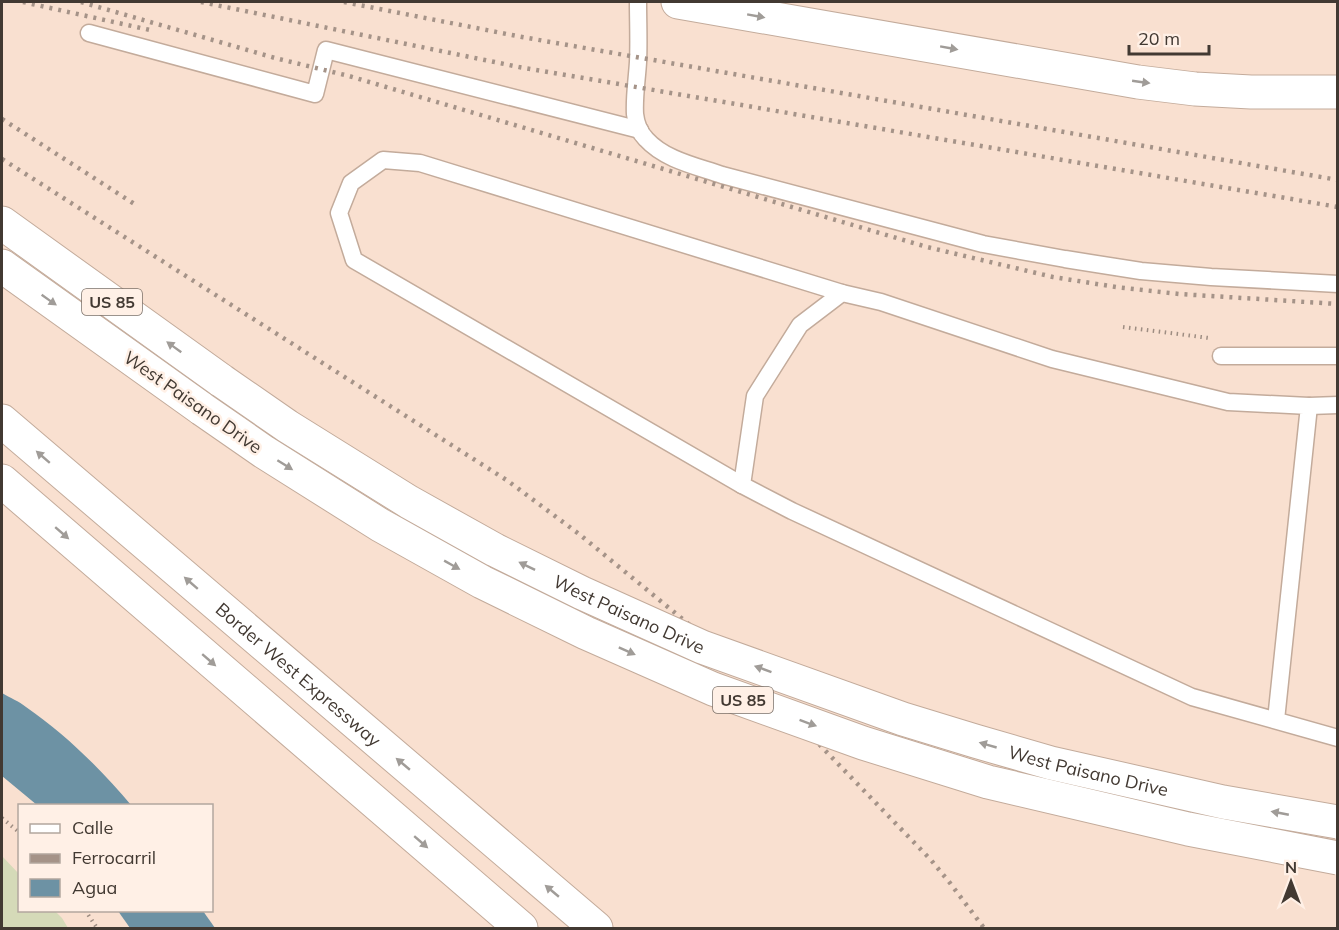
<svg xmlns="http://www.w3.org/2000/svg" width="1339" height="930" font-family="Mulish,sans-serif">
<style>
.green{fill:#d5dab8}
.water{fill:#6d92a4}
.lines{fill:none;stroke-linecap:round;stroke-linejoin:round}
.lane-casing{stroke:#c3ab9b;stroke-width:19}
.secondary-casing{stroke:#c3ab9b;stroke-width:35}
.primary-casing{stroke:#c3ab9b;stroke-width:35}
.highway-casing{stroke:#c3ab9b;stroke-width:35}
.path{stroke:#9e8d82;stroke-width:4;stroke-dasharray:1.5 4.5;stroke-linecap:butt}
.lane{stroke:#fff;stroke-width:16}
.secondary{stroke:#fff;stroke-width:33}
.primary{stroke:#fff;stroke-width:33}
.highway{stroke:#fff;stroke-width:33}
.rail{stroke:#a59388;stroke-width:4.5;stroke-dasharray:3 6;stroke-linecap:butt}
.primary-bridge-casing{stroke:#c3ab9b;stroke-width:35;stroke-linecap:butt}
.primary-bridge{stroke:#fff;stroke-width:33}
.oneway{fill:#a09c98}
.labels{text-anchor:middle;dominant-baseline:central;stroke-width:5;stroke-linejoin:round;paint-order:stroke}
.shield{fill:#fff0e6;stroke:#7b7068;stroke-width:1.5}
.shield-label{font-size:16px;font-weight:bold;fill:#423932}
.street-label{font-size:18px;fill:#423932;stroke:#fff0e6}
</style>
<rect width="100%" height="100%" fill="#f9e0d0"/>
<path class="green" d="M 2,856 L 19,874 L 20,910 L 55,911 L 62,918 L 68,928 L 2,928 Z"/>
<g class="water">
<path d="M 2,693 C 10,698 19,701 26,707 C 64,733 102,770 131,805 L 37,805 L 2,776 Z"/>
<path d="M 118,911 L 203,911 L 215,928 L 130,928 Z"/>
</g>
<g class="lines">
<defs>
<g id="lane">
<path d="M 638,2 C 638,22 639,42 638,62 C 637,79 634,97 635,114 C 636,123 640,133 646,139 C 665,160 696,166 722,175 L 983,244 L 1065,259 L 1141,271 L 1211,277 L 1338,284"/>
<path d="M 89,33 L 315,94 L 326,50 L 640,130"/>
<path d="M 1221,356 L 1338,356"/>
<path d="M 1309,406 L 1338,405"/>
<path d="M 742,485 L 354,260 L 339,213 L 351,183 L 383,160 L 420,163 L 842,293"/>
<path d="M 1276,720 L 1309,406 L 1228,402 L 1052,359 L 881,302 L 842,293 L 800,325 L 755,396 L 742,485 L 792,511 L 1192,697 L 1338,738"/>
</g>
<path id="secondary" d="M 678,2 L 1138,82 L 1195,89 L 1251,92 L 1338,92"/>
<g id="primary">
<path d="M 2,223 L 222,381"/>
<path d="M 2,266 L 202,409"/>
</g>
<g id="highway">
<path id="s1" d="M 2,421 L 596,928"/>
<path d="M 2,481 L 521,928"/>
</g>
</defs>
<use href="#lane" class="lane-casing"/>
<use href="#secondary" class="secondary-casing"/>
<use href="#primary" class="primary-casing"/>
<use href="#highway" class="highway-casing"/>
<g class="path">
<path d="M 1123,327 L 1209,338"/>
<path d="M 2,818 L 20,833"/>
<path d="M 85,910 L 97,928"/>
</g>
<use href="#lane" class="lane"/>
<use href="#secondary" class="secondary"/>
<use href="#primary" class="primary"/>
<use href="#highway" class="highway"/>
<g class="rail">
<path d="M 23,2 L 150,30"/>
<path d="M 81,2 L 275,58 L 349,76 L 927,247 L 1053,277 L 1116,287 L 1179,294 L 1338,304"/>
<path d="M 201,2 L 519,67 L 1338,207"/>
<path d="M 344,2 L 522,37 L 1338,180"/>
<path d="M 2,119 L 136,205"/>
<path d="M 2,159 L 508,481 L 579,534 L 758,681 L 931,860 L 950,883 L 984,928"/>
</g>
<defs>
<g id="primary-bridge">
<path id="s2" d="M 222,381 L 287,426 L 409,502 L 495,550 L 582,593 L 702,647 L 903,719 L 975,741 L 1051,763 L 1223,802 L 1338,822"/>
<path d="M 202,409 L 264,452 L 380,525 L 482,582 L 586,633 L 713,689 L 863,743 L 988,782 L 1188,829 L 1338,858"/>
</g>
</defs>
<use href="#primary-bridge" class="primary-bridge-casing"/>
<use href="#primary-bridge" class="primary-bridge"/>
</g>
<defs><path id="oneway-solid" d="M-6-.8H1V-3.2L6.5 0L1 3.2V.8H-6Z" transform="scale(1.5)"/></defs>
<g class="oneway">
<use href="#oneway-solid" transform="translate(756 16) rotate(10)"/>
<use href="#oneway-solid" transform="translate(949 48) rotate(10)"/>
<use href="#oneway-solid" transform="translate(1141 82) rotate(8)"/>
<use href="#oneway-solid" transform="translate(49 300) rotate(35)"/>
<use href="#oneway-solid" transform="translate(174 347) rotate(-144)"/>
<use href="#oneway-solid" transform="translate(43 457) rotate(-139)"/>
<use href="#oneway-solid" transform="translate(285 465) rotate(32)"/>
<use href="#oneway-solid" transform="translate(62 533) rotate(41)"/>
<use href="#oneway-solid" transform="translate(452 565) rotate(29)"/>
<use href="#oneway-solid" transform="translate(527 566) rotate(-154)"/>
<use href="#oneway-solid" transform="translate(191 583) rotate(-139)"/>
<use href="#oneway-solid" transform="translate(627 651) rotate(24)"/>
<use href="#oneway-solid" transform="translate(209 660) rotate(41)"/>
<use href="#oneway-solid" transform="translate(763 669) rotate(-160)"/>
<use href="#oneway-solid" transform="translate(808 723) rotate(20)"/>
<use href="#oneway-solid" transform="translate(988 745) rotate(-164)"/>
<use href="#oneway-solid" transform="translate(403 764) rotate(-140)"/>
<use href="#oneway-solid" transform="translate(1280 813) rotate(-169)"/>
<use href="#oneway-solid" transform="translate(421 842) rotate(41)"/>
<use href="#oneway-solid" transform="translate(552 891) rotate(-140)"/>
</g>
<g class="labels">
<g class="shield">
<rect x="82" y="289" width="60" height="26" rx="4.5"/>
<rect x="713" y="687" width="60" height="26" rx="4.5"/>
</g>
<g class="shield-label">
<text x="112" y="302">US 85</text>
<text x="743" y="700">US 85</text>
</g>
<g class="street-label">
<text transform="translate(193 402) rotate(35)">West Paisano Drive</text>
<text stroke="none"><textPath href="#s2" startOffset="470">West Paisano Drive</textPath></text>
<text stroke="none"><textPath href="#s1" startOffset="390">Border West Expressway</textPath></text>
<text stroke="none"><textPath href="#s2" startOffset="956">West Paisano Drive</textPath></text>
</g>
</g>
<rect width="1339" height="930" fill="none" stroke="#423932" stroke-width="6"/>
<rect x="18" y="804" width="195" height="108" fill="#fff0e6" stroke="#b3a79e" stroke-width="1.5"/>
<rect x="30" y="824" width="30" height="9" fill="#ffffff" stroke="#b3a79e" stroke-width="1.5"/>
<text x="72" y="834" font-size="18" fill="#423932">Calle</text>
<rect x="30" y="854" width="30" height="9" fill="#a59388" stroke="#b3a79e" stroke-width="1.5"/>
<text x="72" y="864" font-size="18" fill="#423932">Ferrocarril</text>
<rect x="30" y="879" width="30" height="18" fill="#6d92a4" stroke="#b3a79e" stroke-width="1.5"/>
<text x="72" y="894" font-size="18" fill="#423932">Agua</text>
<g transform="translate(1291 882)" stroke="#fff0e6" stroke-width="4.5" paint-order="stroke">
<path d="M0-4.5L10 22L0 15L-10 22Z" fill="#423932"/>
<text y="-9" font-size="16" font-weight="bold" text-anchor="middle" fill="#423932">N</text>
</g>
<path d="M1129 45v9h80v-9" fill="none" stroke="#423932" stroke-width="3"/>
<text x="1138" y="45" font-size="18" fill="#423932" stroke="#fff0e6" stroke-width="4.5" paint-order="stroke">20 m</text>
</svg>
